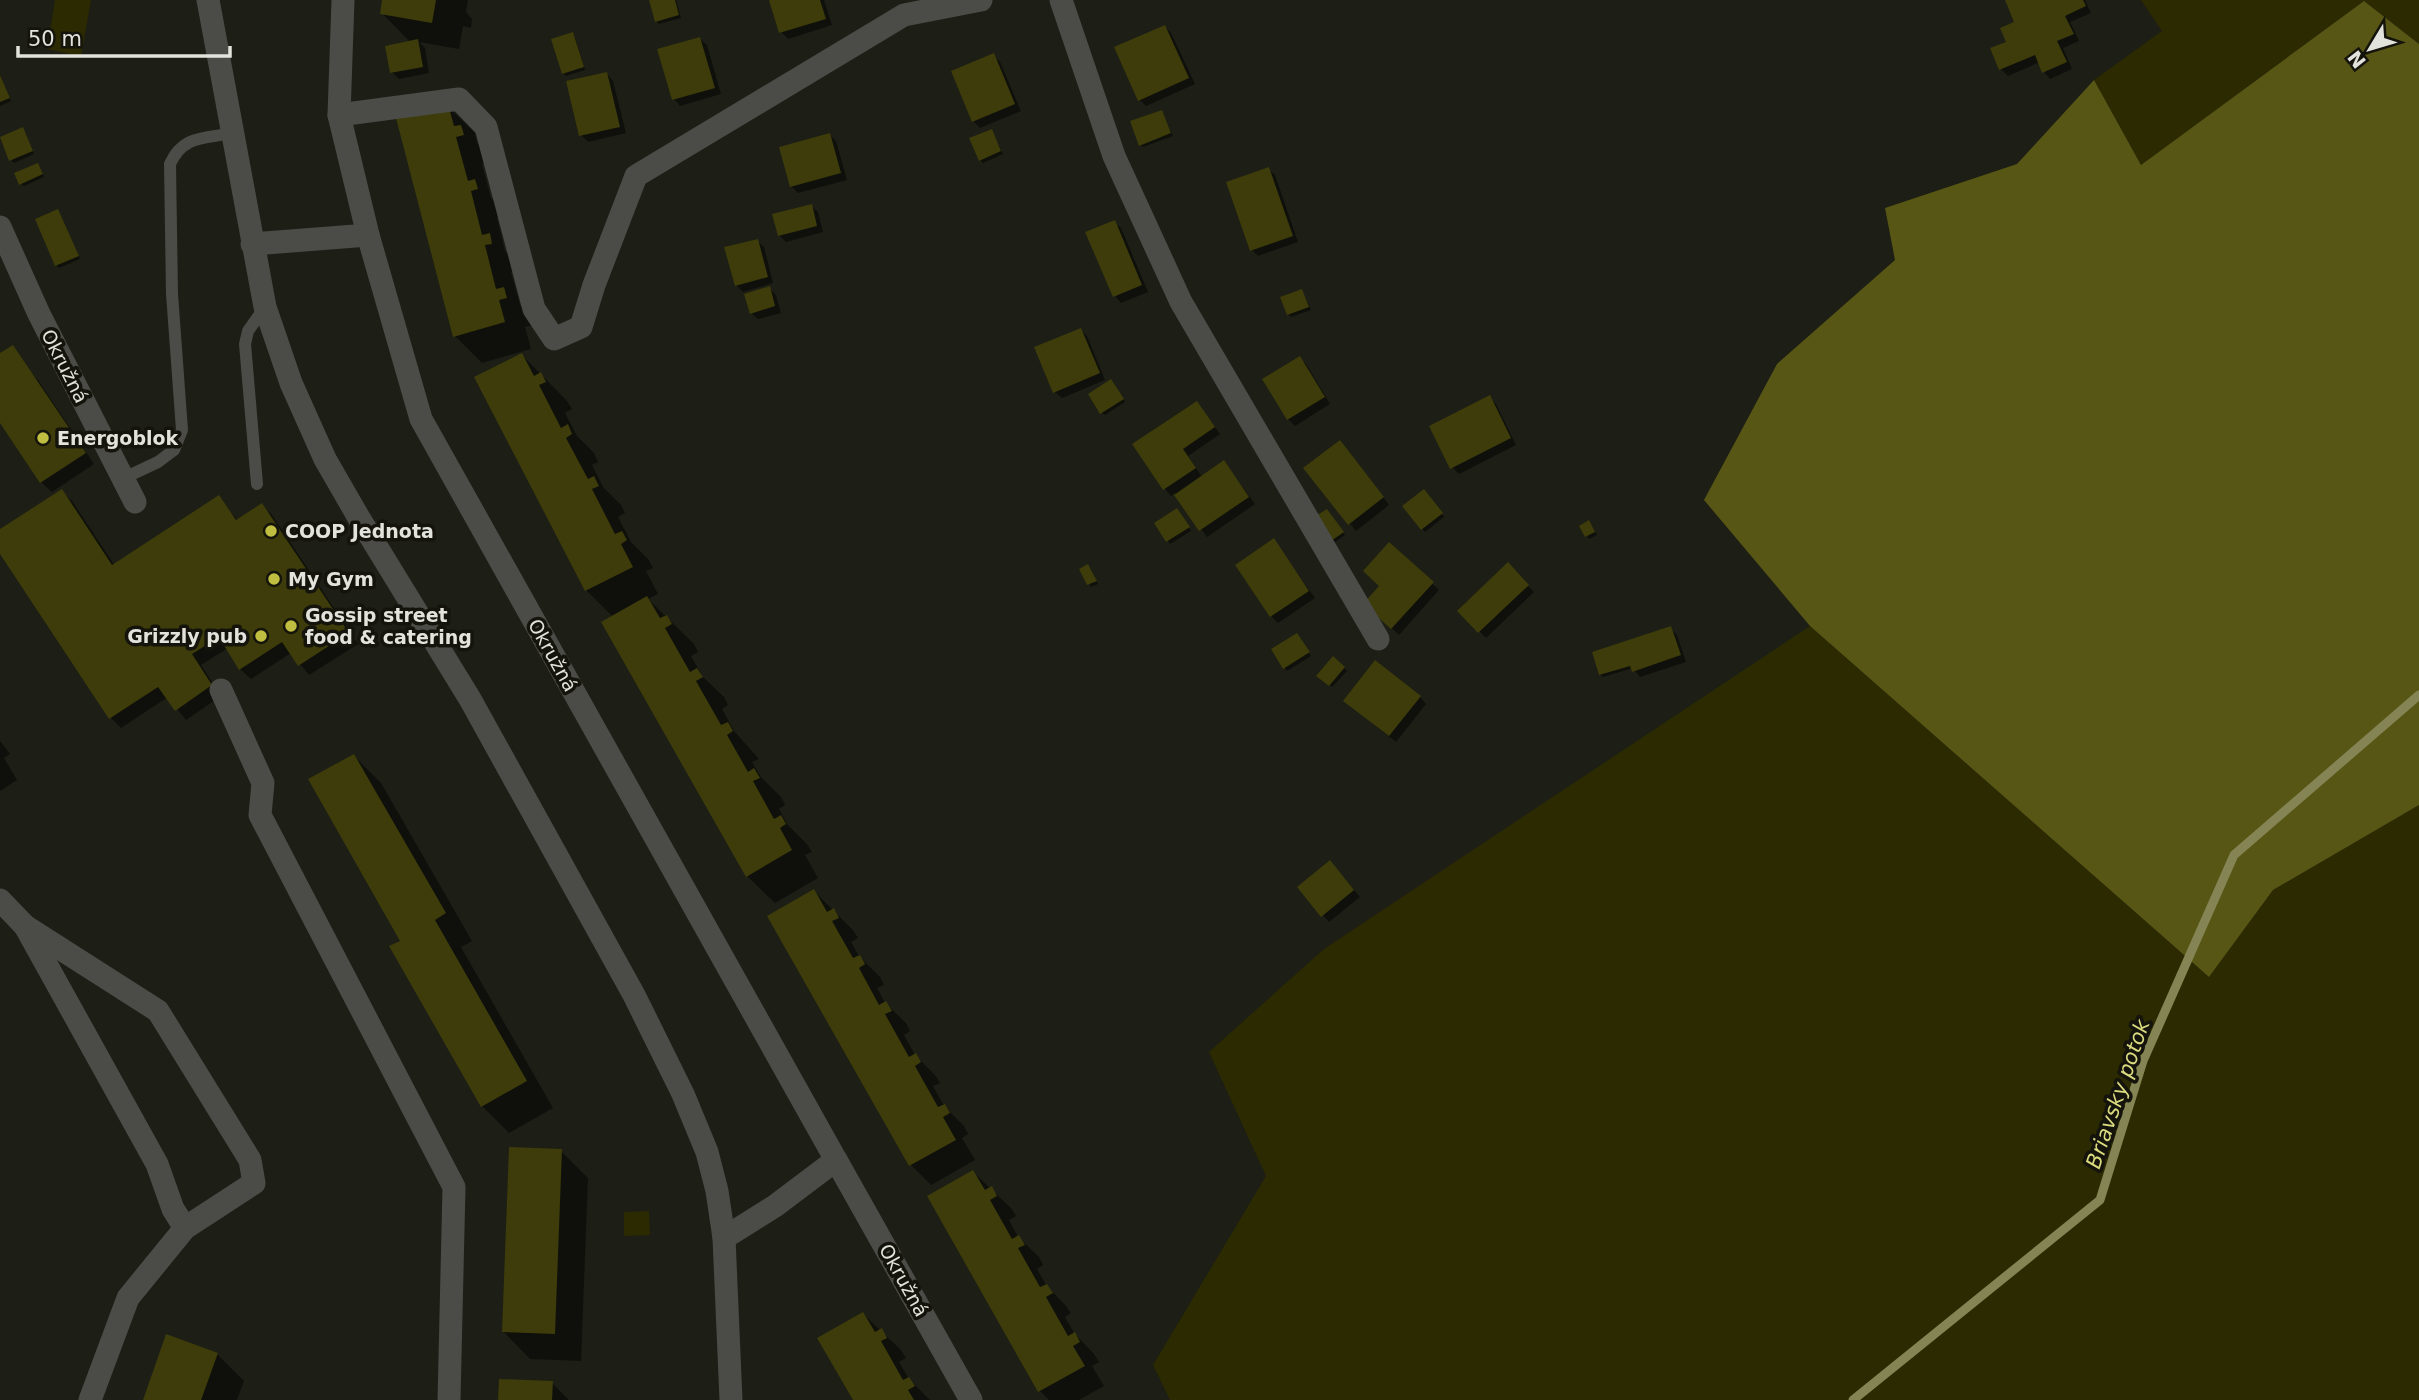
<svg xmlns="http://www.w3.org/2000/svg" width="2419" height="1400" font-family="'DejaVu Sans',sans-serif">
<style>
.green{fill:#2c2a00}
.forest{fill:#585615}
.shadow{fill:#0007}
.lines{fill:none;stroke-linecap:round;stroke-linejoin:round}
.stream{stroke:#848454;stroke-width:9}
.building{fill:#3d3c0a}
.service{stroke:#4b4c47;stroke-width:12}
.minor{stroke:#4b4c47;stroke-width:23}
.poi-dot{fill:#c0be40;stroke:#14140c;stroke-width:2.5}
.labels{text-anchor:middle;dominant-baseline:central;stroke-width:7;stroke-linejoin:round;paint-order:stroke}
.street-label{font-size:19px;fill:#e3e3dd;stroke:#14140c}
.poi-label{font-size:19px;font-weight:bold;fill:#e3e3dd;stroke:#14140c;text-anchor:start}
.water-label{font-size:21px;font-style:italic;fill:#dbdb7f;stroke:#14140c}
</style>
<rect width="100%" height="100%" fill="#1d1e15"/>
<g class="green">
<path d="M 55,0 L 91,0 L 81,56 L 47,49 Z"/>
<path d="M 2141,0 L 2419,0 L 2419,44 L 2364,1 L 2141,165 L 2094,80 L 2162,31 Z"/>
<path d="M 1810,626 L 2209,977 L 2273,890 L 2419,805 L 2419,1400 L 1170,1400 L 1153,1365 L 1266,1176 L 1209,1052 L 1324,949 Z"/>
<path d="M 649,1211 L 650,1235 L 624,1236 L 624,1212 Z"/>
</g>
<path class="forest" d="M 2364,1 L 2419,44 L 2419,805 L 2273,890 L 2209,977 L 1810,626 L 1704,500 L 1777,364 L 1895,260 L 1885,208 L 2017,164 L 2094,80 L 2141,165 Z"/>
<g class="shadow">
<path d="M 384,0 L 468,0 L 466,12 L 472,19 L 471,28 L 463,26 L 459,49 L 419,42 L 425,48 L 429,73 L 399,79 L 392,72 L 411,43 L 382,13 Z"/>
<path d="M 651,0 L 676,0 L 681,18 L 659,24 L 656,21 Z"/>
<path d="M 771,0 L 824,0 L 832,25 L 788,39 L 781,32 Z"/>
<path d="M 2007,0 L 2085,0 L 2091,13 L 2070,22 L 2079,41 L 2063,48 L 2072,69 L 2050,79 L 2044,72 L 2040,62 L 2008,76 L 2001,69 L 1992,49 L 2008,43 L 2017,23 Z"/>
<path d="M 1165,27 L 1171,33 L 1195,84 L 1146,106 L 1140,100 Z"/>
<path d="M 573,34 L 575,37 L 585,70 L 566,76 L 563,73 Z"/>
<path d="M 700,39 L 707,45 L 721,94 L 680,106 L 674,99 Z"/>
<path d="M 993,55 L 1000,62 L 1021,111 L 980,128 L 973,121 Z"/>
<path d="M 607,74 L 613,81 L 626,133 L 588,142 L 581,135 Z"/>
<path d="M 0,75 L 11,101 L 0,106 Z"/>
<path d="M 447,106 L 475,133 L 477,143 L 488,154 L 490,162 L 482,164 L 491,198 L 502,208 L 504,216 L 497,218 L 505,251 L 516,262 L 518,271 L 511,272 L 520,305 L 530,316 L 533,325 L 525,327 L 531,349 L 482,363 L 455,336 Z"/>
<path d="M 1162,112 L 1173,136 L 1143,147 L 1140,145 Z"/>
<path d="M 992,131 L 1003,154 L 983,163 L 980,160 Z"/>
<path d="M 25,132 L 34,154 L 14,163 L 11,160 Z"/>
<path d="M 830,135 L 836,141 L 847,180 L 798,193 L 791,186 Z"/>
<path d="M 40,167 L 44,177 L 24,186 L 21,184 Z"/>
<path d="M 1268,169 L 1275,175 L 1298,242 L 1258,256 L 1252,250 Z"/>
<path d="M 811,206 L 818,212 L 823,232 L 786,242 L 779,235 Z"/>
<path d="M 60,214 L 80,259 L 59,268 L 56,265 Z"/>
<path d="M 1114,222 L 1121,228 L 1148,292 L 1121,303 L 1115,296 Z"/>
<path d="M 757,241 L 764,247 L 773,283 L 743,292 L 736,285 Z"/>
<path d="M 769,288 L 776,295 L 781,313 L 758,319 L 751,313 Z"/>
<path d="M 1302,291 L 1311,310 L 1291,317 L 1288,314 Z"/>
<path d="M 1081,330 L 1087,336 L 1105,380 L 1062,398 L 1055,392 Z"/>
<path d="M 522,355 L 567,401 L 572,409 L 565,413 L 577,436 L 594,453 L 598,462 L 592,465 L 603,487 L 621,505 L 625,513 L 618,517 L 631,542 L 649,560 L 653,568 L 646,571 L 658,594 L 648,599 L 694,644 L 698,652 L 691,656 L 703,677 L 724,697 L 728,705 L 722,709 L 734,731 L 759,759 L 752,762 L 761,777 L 781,797 L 785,805 L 779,809 L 787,824 L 807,844 L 812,852 L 805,855 L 818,878 L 775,903 L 747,876 L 613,617 L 586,590 Z"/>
<path d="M 0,356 L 30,372 L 38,380 L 94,464 L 52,492 L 41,482 L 0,420 Z"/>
<path d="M 1300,358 L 1306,364 L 1330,404 L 1295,426 L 1288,419 Z"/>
<path d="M 1114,384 L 1125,402 L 1105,415 L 1102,413 Z"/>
<path d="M 1489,397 L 1496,404 L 1516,445 L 1459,474 L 1452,467 Z"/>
<path d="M 1197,403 L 1220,434 L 1188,456 L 1202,477 L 1224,462 L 1255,504 L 1207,537 L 1175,493 L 1171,496 L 1165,489 L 1135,444 Z"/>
<path d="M 1346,449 L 1389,505 L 1356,531 L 1306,468 Z"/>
<path d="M 61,491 L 72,501 L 115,566 L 219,498 L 238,521 L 262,505 L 272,515 L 358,644 L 309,675 L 291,653 L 251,679 L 240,669 L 228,648 L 201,665 L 221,696 L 186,720 L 168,697 L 121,728 L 110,717 L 0,551 L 0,531 Z"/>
<path d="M 1427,494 L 1444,517 L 1425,532 L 1405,506 Z"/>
<path d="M 1180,513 L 1191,531 L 1170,544 L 1156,524 Z"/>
<path d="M 1330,514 L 1345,535 L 1335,542 L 1332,540 Z"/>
<path d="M 1591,525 L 1597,535 L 1589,539 L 1581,527 Z"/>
<path d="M 1274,541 L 1315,598 L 1278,623 L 1271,616 Z"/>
<path d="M 1389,545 L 1439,590 L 1399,635 L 1366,604 L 1381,586 Z"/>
<path d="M 1507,565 L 1534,592 L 1486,638 L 1459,611 Z"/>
<path d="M 1091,569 L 1098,584 L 1091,587 L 1081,570 Z"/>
<path d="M 1670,628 L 1677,635 L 1686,662 L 1640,677 L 1633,668 L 1603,677 L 1600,674 Z"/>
<path d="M 1300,638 L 1311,656 L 1287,671 L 1273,650 Z"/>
<path d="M 1334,659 L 1347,671 L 1332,687 L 1319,676 Z"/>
<path d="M 1420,697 L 1426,704 L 1396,742 L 1352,707 Z"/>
<path d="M 0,741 L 10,754 L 4,758 L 17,780 L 0,791 Z"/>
<path d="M 354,756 L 381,783 L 472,941 L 461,947 L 553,1108 L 509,1133 L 482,1106 L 402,941 Z"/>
<path d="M 1336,869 L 1360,897 L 1329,922 L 1323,915 Z"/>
<path d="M 814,891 L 853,930 L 858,938 L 851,942 L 859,956 L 880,977 L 884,985 L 877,988 L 885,1003 L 906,1023 L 910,1031 L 904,1035 L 915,1055 L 935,1075 L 940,1083 L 933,1086 L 944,1106 L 964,1126 L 968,1134 L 962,1138 L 975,1160 L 931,1185 L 911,1165 Z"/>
<path d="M 561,1151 L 588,1178 L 581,1361 L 530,1359 L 503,1331 Z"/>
<path d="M 973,1172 L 1011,1208 L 1016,1216 L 1009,1220 L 1018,1237 L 1039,1257 L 1043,1265 L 1037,1269 L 1046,1285 L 1066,1306 L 1071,1313 L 1065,1317 L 1074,1333 L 1094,1354 L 1099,1362 L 1092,1366 L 1104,1386 L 1079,1400 L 1049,1400 L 1040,1391 L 929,1197 Z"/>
<path d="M 863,1314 L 901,1350 L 906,1358 L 899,1362 L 909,1379 L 930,1400 L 855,1400 Z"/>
<path d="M 217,1354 L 244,1381 L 237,1400 L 145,1400 Z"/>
<path d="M 552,1383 L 569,1400 L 500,1400 Z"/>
</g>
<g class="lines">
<path class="stream" d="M 1853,1400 L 2100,1200 L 2143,1061 L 2234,855 L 2419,695"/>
</g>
<g class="building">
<path d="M 382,0 L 436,0 L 432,23 L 380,14 Z"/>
<path d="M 649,0 L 675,0 L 679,15 L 655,22 Z"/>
<path d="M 769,0 L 820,0 L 826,19 L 779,33 Z"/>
<path d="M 2005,0 L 2083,0 L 2086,6 L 2065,16 L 2074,34 L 2057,41 L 2067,62 L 2042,73 L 2035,55 L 1999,70 L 1990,48 L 2006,42 L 2000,28 L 2014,22 Z"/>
<path d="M 1165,25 L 1189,78 L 1138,101 L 1114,47 Z"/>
<path d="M 573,32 L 584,67 L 562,74 L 551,39 Z"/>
<path d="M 700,37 L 715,88 L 672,100 L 657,49 Z"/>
<path d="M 418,39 L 423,67 L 390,73 L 385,46 Z"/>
<path d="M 994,53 L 1015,104 L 972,122 L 951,71 Z"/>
<path d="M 607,72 L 620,127 L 579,136 L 566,81 Z"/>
<path d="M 0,75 L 10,98 L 0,102 Z"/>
<path d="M 448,104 L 454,126 L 461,125 L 464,135 L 456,137 L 468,181 L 475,179 L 478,189 L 471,191 L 482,235 L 490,233 L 492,244 L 485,245 L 496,289 L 504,287 L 507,298 L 499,300 L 505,322 L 453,337 L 396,118 Z"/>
<path d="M 1162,110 L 1171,133 L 1139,146 L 1130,121 Z"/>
<path d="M 23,127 L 33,151 L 9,161 L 0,137 Z"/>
<path d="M 992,129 L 1001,151 L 979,161 L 969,138 Z"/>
<path d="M 830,133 L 841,173 L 790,187 L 779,147 Z"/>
<path d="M 38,163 L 43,174 L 19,185 L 14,173 Z"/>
<path d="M 1269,167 L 1293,236 L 1250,251 L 1226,182 Z"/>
<path d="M 812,204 L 817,226 L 778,236 L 772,214 Z"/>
<path d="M 58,209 L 79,256 L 55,266 L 35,219 Z"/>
<path d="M 1115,220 L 1142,285 L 1113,297 L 1085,232 Z"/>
<path d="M 758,239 L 768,277 L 735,286 L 724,247 Z"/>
<path d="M 770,286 L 775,306 L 750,314 L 744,294 Z"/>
<path d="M 1302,289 L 1309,307 L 1287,315 L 1280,297 Z"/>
<path d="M 1081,328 L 1100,373 L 1053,393 L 1034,347 Z"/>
<path d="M 13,345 L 86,453 L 40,483 L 0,423 L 0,353 Z"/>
<path d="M 522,353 L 534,376 L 541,372 L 546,382 L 539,385 L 561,428 L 568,424 L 572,434 L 566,438 L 588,479 L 594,476 L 599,486 L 592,489 L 615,534 L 622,531 L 627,540 L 621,544 L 633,567 L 585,591 L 474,377 Z"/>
<path d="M 1300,356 L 1325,397 L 1287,420 L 1262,379 Z"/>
<path d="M 1111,379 L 1124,399 L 1100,414 L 1088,394 Z"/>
<path d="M 1490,395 L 1511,438 L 1450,469 L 1429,426 Z"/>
<path d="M 1197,401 L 1215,427 L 1183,449 L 1196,468 L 1163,490 L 1132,444 Z"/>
<path d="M 1340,440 L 1384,497 L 1348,525 L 1303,468 Z"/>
<path d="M 1224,460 L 1249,497 L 1199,531 L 1174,495 Z"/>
<path d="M 62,489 L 112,565 L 219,495 L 236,520 L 262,503 L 349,633 L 298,666 L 282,642 L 239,670 L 219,637 L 192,654 L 212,685 L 175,711 L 158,687 L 109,719 L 0,554 L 0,529 Z"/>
<path d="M 1424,489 L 1443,513 L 1421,530 L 1402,506 Z"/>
<path d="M 1177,508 L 1190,527 L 1166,542 L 1154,523 Z"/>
<path d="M 1327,509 L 1344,532 L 1331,541 L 1314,517 Z"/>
<path d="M 1589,520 L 1595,532 L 1585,537 L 1579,526 Z"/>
<path d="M 1274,538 L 1309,591 L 1270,617 L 1235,565 Z"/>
<path d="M 1389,542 L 1434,582 L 1391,629 L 1363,604 L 1379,586 L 1363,571 Z"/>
<path d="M 1508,562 L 1529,585 L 1478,633 L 1457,611 Z"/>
<path d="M 1088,564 L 1097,581 L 1087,585 L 1079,569 Z"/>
<path d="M 647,596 L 660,618 L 667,615 L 672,624 L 665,628 L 690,672 L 697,668 L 703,677 L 696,681 L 721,725 L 728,722 L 733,731 L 727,735 L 748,772 L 754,768 L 760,778 L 753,781 L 774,819 L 781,815 L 786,824 L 780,828 L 792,850 L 746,877 L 601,622 Z"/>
<path d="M 1671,626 L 1681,655 L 1632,672 L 1630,666 L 1599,675 L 1592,652 Z"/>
<path d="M 1297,633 L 1310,652 L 1283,669 L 1271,649 Z"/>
<path d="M 1333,656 L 1345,667 L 1329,686 L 1316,676 Z"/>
<path d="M 1375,660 L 1421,696 L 1389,736 L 1343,701 Z"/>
<path d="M 354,754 L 446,913 L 435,920 L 527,1081 L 481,1107 L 389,946 L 400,941 L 308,779 Z"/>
<path d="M 1330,860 L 1354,890 L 1321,917 L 1297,887 Z"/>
<path d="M 814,889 L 827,912 L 834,908 L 839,918 L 832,921 L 853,958 L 860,955 L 865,964 L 859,968 L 879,1005 L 886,1001 L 892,1011 L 885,1014 L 909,1057 L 916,1053 L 921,1062 L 915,1066 L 938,1107 L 945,1104 L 950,1113 L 943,1117 L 956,1140 L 909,1166 L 767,916 Z"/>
<path d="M 509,1147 L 562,1149 L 555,1334 L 502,1332 Z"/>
<path d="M 973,1170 L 985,1190 L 992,1186 L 997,1196 L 990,1200 L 1012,1239 L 1019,1235 L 1025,1245 L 1018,1248 L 1040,1287 L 1047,1284 L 1053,1293 L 1046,1297 L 1068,1336 L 1075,1332 L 1080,1342 L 1073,1346 L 1085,1366 L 1038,1392 L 927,1196 Z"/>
<path d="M 863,1312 L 875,1332 L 882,1328 L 887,1338 L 881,1341 L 903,1380 L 909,1377 L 915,1386 L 908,1390 L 914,1400 L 853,1400 L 817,1338 Z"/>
<path d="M 166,1334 L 218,1353 L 201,1400 L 143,1400 Z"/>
<path d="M 499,1379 L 553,1381 L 552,1400 L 498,1400 Z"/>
</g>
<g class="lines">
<g class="service">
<path d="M 124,478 L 158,462 L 174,450 L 182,430 L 172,294 L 170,164 C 183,135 204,139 232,133"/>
<path d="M 257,484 L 245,344 L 248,331 L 265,307"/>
</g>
<g class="minor">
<path d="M 208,0 L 265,307 L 291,383 L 325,459 L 359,518 L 470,699 L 634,995 L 683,1094 L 707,1152 L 717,1191 L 724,1238 L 731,1400"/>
<path d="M 343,0 L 339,115 L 368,235"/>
<path d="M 1061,0 L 1114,156 L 1181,302 L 1378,639"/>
<path d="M 339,115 L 459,99 L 486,127 L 534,309 L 554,339 L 581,327 L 594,285 L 636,176 L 904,15 L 981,0"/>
<path d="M 0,227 L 39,314 L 135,502"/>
<path d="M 252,244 L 368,235 L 421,419 L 836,1160"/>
<path d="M 221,690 L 263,783 L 260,815 L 454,1187 L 449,1400"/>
<path d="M 0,900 L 25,926 L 157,1164 L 173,1209 L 185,1228"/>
<path d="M 25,926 L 158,1011 L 250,1160 L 254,1183 L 185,1228 L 128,1298 L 90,1400"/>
<path d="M 724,1238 L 775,1206 L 836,1160 L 971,1400"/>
</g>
</g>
<g class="poi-dot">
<circle cx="43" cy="438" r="7"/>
<circle cx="271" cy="531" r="7"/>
<circle cx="274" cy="579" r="7"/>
<circle cx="291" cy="626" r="7"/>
<circle cx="261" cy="636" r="7"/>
</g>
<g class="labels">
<g class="street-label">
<text transform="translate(65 366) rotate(63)">Okružná</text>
<text transform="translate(553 655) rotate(61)">Okružná</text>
<text transform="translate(904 1280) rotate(61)">Okružná</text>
</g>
<g class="poi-label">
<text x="57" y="438">Energoblok</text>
<text x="285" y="531">COOP Jednota</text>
<text x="288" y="579">My Gym</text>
<text x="305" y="615">Gossip street<tspan x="305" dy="22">food &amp; catering</tspan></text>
<text x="247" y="636" text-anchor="end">Grizzly pub</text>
</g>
<g class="water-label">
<text transform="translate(2118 1094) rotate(-71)">Briavsky potok</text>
</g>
</g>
<g transform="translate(2370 49) rotate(232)" stroke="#14140c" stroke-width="5" paint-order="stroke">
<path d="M0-5L12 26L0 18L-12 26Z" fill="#e3e3dd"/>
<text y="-10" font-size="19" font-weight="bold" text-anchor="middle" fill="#e3e3dd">N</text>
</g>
<path d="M18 46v10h212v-10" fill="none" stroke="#e3e3dd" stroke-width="3.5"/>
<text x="28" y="46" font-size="21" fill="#e3e3dd" stroke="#14140c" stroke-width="5" paint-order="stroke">50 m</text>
</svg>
